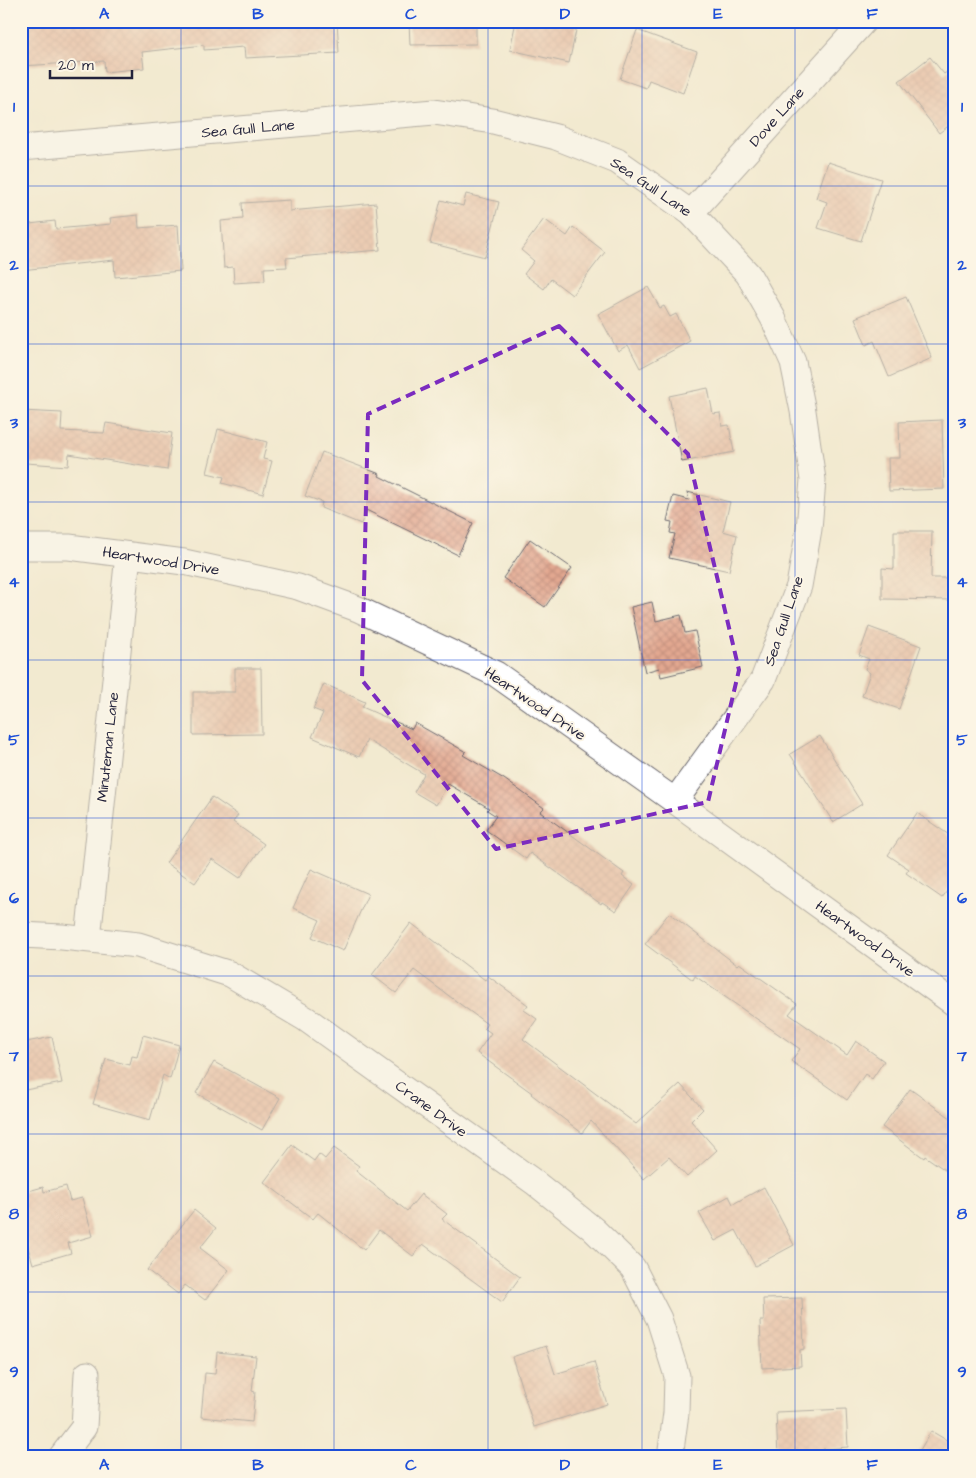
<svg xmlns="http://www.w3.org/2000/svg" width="976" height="1478" font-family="'Architects Daughter',sans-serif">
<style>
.building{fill:url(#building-cross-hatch)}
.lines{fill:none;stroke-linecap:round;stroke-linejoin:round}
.minor-casing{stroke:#6b686f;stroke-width:27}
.minor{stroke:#fff;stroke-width:25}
.marked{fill:none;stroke:#7b2cbf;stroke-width:4;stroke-dasharray:10 6;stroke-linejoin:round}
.grid{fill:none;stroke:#1d4ed8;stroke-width:1;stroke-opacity:0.55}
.labels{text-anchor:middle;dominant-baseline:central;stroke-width:4;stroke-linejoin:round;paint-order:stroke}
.street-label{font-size:15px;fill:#22223b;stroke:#fcf5e5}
.neatline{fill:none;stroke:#1d4ed8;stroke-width:2}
.grid-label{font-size:16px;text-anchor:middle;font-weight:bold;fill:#1d4ed8}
</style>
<defs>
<pattern id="building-cross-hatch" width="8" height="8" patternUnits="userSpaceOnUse" patternTransform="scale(1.25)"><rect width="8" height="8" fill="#e2a790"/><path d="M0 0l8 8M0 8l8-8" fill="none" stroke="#c28f7d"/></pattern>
</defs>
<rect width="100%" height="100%" fill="#fcf5e5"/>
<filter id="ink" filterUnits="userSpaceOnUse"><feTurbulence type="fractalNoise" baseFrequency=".02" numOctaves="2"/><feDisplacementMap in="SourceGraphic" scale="10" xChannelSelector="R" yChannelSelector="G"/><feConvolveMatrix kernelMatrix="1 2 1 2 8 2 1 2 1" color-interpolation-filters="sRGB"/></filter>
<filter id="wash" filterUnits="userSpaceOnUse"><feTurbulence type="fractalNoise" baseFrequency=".0096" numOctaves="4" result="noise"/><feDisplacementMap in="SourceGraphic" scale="20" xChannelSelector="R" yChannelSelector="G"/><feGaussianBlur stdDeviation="1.12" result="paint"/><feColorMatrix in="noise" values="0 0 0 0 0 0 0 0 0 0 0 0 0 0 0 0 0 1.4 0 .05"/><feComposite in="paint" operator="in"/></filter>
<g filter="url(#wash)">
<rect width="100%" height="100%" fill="#f2ead0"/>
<g id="blocks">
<g class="building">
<path d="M 21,21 L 337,21 L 339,53 L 245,58 L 244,47 L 204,50 L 204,45 L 142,52 L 144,68 L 105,72 L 104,61 L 21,66 Z"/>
<path d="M 409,21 L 476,21 L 476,44 L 410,45 Z"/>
<path d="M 516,21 L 578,21 L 569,63 L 510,50 Z"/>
<path d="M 637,30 L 697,52 L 683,93 L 649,80 L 646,88 L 620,79 Z"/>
<path d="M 930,57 L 944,74 L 955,66 L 955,121 L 939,133 L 899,81 Z"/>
<path d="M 828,162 L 881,179 L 861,241 L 818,228 L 827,202 L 816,198 Z"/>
<path d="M 466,194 L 499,202 L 485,257 L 430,243 L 441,200 L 463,206 Z"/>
<path d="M 290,200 L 290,211 L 376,203 L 380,250 L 286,258 L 287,267 L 264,268 L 265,281 L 234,283 L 233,267 L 224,268 L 221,221 L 243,219 L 242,203 Z"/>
<path d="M 138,215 L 139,228 L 178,225 L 181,271 L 115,277 L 114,260 L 21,270 L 21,225 L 55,221 L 56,229 L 111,224 L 110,218 Z"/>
<path d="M 544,219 L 567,236 L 573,227 L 605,252 L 572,295 L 551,279 L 544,289 L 524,274 L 534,261 L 521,250 Z"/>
<path d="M 648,287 L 660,308 L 664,306 L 670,317 L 676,314 L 690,341 L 640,368 L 628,345 L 618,351 L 598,314 Z"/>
<path d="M 906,297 L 932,358 L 889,377 L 874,341 L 866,345 L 855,318 Z"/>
<path d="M 708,388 L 713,414 L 720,413 L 722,426 L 729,425 L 734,452 L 682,462 L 669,396 Z"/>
<path d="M 21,411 L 62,413 L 61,431 L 104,433 L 106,423 L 172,433 L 167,470 L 69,454 L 68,466 L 26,463 L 26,457 L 21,457 Z"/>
<path d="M 942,420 L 944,489 L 889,491 L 888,458 L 900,458 L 899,422 Z"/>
<path d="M 218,429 L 267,442 L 263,459 L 272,461 L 263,494 L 222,483 L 224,477 L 207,473 Z"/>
<path d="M 322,452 L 380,474 L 379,476 L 473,523 L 458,555 L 366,510 L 361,524 L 321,508 L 322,502 L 305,496 Z"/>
<path d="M 687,492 L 730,502 L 723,531 L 737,535 L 729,571 L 669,558 L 675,534 L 670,533 L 672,522 L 667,521 L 673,496 L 689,500 Z"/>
<path d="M 894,531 L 932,531 L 931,578 L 955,578 L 955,600 L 882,599 L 882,568 L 894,569 Z"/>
<path d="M 530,539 L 572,568 L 545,607 L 503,578 Z"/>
<path d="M 652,602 L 656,621 L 681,615 L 685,633 L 695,631 L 703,667 L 661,677 L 659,668 L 645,672 L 631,607 Z"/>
<path d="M 869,627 L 921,646 L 899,709 L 862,696 L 870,673 L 865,669 L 869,659 L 859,655 Z"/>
<path d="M 235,668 L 261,668 L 262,734 L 193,735 L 193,692 L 235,692 Z"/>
<path d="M 324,684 L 365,702 L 362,707 L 412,729 L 415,723 L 466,752 L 463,755 L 504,779 L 544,808 L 540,812 L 624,873 L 622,876 L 634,885 L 616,911 L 602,902 L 601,904 L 530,853 L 526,859 L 486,830 L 496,816 L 487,810 L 489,808 L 448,784 L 436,805 L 414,792 L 424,774 L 367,740 L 359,757 L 312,737 L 323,713 L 313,709 Z"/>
<path d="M 820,736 L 862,804 L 833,822 L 790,754 Z"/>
<path d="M 212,797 L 238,815 L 233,822 L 264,844 L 240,878 L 212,859 L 195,883 L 166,863 Z"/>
<path d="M 917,813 L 955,839 L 955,880 L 942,898 L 906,873 L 909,869 L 888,855 Z"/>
<path d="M 311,869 L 368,894 L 343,951 L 312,937 L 320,920 L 293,908 Z"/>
<path d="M 669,913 L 737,965 L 739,963 L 797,1004 L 789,1014 L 847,1055 L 856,1041 L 884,1061 L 872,1079 L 865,1074 L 847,1100 L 791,1061 L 800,1049 L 695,976 L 693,980 L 645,944 Z"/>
<path d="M 411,923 L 485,980 L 488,976 L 528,1005 L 524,1010 L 537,1019 L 523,1039 L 636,1124 L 680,1084 L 703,1109 L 691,1121 L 717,1150 L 687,1177 L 669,1157 L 644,1179 L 591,1121 L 582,1133 L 531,1094 L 532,1093 L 477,1053 L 491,1033 L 484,1028 L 487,1024 L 414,970 L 396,993 L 372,975 Z"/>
<path d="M 143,1035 L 179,1045 L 170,1079 L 163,1075 L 150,1120 L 93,1104 L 106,1059 L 130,1065 L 132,1056 L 137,1057 Z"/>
<path d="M 52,1037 L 62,1083 L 25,1090 L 21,1069 L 21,1043 Z"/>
<path d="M 214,1062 L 280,1098 L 262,1130 L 196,1093 Z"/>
<path d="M 910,1089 L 955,1121 L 955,1177 L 925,1156 L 924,1158 L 882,1127 Z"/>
<path d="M 292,1145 L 314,1161 L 319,1154 L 325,1159 L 334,1148 L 359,1166 L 356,1171 L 407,1211 L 421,1194 L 447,1214 L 442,1219 L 520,1277 L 502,1302 L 423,1244 L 413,1256 L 379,1230 L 364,1250 L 318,1213 L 313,1219 L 264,1182 Z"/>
<path d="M 66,1186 L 70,1201 L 82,1198 L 93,1236 L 68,1243 L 71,1253 L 33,1264 L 21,1223 L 21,1193 L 43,1187 L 44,1192 Z"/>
<path d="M 764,1187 L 794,1245 L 755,1266 L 736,1230 L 715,1241 L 699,1213 L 729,1196 L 733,1204 Z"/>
<path d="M 194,1210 L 216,1228 L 200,1248 L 229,1270 L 205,1300 L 185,1285 L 178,1294 L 147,1270 Z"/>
<path d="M 802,1298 L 804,1349 L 800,1350 L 801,1366 L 762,1368 L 760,1321 L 764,1321 L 763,1299 Z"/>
<path d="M 546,1346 L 555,1374 L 594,1362 L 607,1404 L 534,1427 L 512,1357 Z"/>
<path d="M 217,1352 L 256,1356 L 252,1391 L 255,1392 L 252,1422 L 201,1417 L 205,1373 L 215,1374 Z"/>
<path d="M 846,1409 L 848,1447 L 823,1449 L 823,1457 L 778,1457 L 776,1412 Z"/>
<path d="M 931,1431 L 955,1445 L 955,1457 L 916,1457 Z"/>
</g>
</g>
</g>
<g filter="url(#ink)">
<use href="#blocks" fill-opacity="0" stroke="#6b686f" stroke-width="1"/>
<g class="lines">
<defs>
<g id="minor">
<path d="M 21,148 L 434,112 L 493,121 L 556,137 L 617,161 L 691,213 L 748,274 L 773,318 L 793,362 L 803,411 L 813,480 L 809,529 L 799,586 L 763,680 L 675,801"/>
<path d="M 691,213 L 864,21"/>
<path d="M 21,547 L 69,547 L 184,562 L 298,587 L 358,609 L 496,674 L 675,801 L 955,1004"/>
<path d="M 21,935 L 62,937 L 138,945 L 230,974 L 306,1019 L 534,1182 L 593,1229 L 633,1268 L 659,1319 L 677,1376 L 676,1413 L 670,1457"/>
<path d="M 88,939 L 128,555"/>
<path d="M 61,1457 L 84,1427 L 87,1374"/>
</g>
</defs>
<use href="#minor" class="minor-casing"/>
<use href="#minor" class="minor"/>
</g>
</g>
<path d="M0 0H976V1478H0ZM 559,326 L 688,454 L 739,670 L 708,802 L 496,849 L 362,680 L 368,414 Z" fill="#f2ead0" fill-opacity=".55" fill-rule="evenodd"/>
<path class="marked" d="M 559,326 L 688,454 L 739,670 L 708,802 L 496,849 L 362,680 L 368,414 Z"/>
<path class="grid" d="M 181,21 L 181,1457M 334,21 L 334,1457M 488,21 L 488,1457M 642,21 L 642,1457M 795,21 L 795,1457M 21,186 L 955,186M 21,344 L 955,344M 21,502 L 955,502M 21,660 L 955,660M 21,818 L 955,818M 21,976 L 955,976M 21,1134 L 955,1134M 21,1292 L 955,1292"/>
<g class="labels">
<g class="street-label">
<text transform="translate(777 117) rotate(-48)">Dove Lane</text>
<text transform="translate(248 129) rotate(-5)">Sea Gull Lane</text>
<text transform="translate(651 187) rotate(34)">Sea Gull Lane</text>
<text transform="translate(161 561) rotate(9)">Heartwood Drive</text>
<text transform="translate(784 621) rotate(-71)">Sea Gull Lane</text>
<text transform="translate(535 704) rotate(34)">Heartwood Drive</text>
<text transform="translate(108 747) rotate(-84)">Minuteman Lane</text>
<text transform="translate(865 939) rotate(36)">Heartwood Drive</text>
<text transform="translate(431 1109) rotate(36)">Crane Drive</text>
</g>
</g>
<rect width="976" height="1478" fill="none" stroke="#fcf5e5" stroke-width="55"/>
<path d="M50 70v8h82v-8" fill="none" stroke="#22223b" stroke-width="2.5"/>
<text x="58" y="70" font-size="15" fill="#22223b" stroke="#fcf5e5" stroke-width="4" paint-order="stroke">20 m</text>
<rect x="28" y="28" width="920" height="1422" class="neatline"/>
<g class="grid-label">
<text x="104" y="19">A</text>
<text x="258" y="19">B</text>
<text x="411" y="19">C</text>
<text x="565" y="19">D</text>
<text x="718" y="19">E</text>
<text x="872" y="19">F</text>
<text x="14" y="112">1</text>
<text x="962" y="112">1</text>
<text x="14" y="270">2</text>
<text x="962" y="270">2</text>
<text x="14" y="428">3</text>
<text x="962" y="428">3</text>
<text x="14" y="587">4</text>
<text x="962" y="587">4</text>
<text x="14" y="745">5</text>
<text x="962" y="745">5</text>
<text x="14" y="903">6</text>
<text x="962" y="903">6</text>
<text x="14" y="1061">7</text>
<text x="962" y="1061">7</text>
<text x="14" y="1219">8</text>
<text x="962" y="1219">8</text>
<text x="14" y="1377">9</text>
<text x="962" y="1377">9</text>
<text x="104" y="1470">A</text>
<text x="258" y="1470">B</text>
<text x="411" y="1470">C</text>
<text x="565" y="1470">D</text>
<text x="718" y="1470">E</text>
<text x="872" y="1470">F</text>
</g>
</svg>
